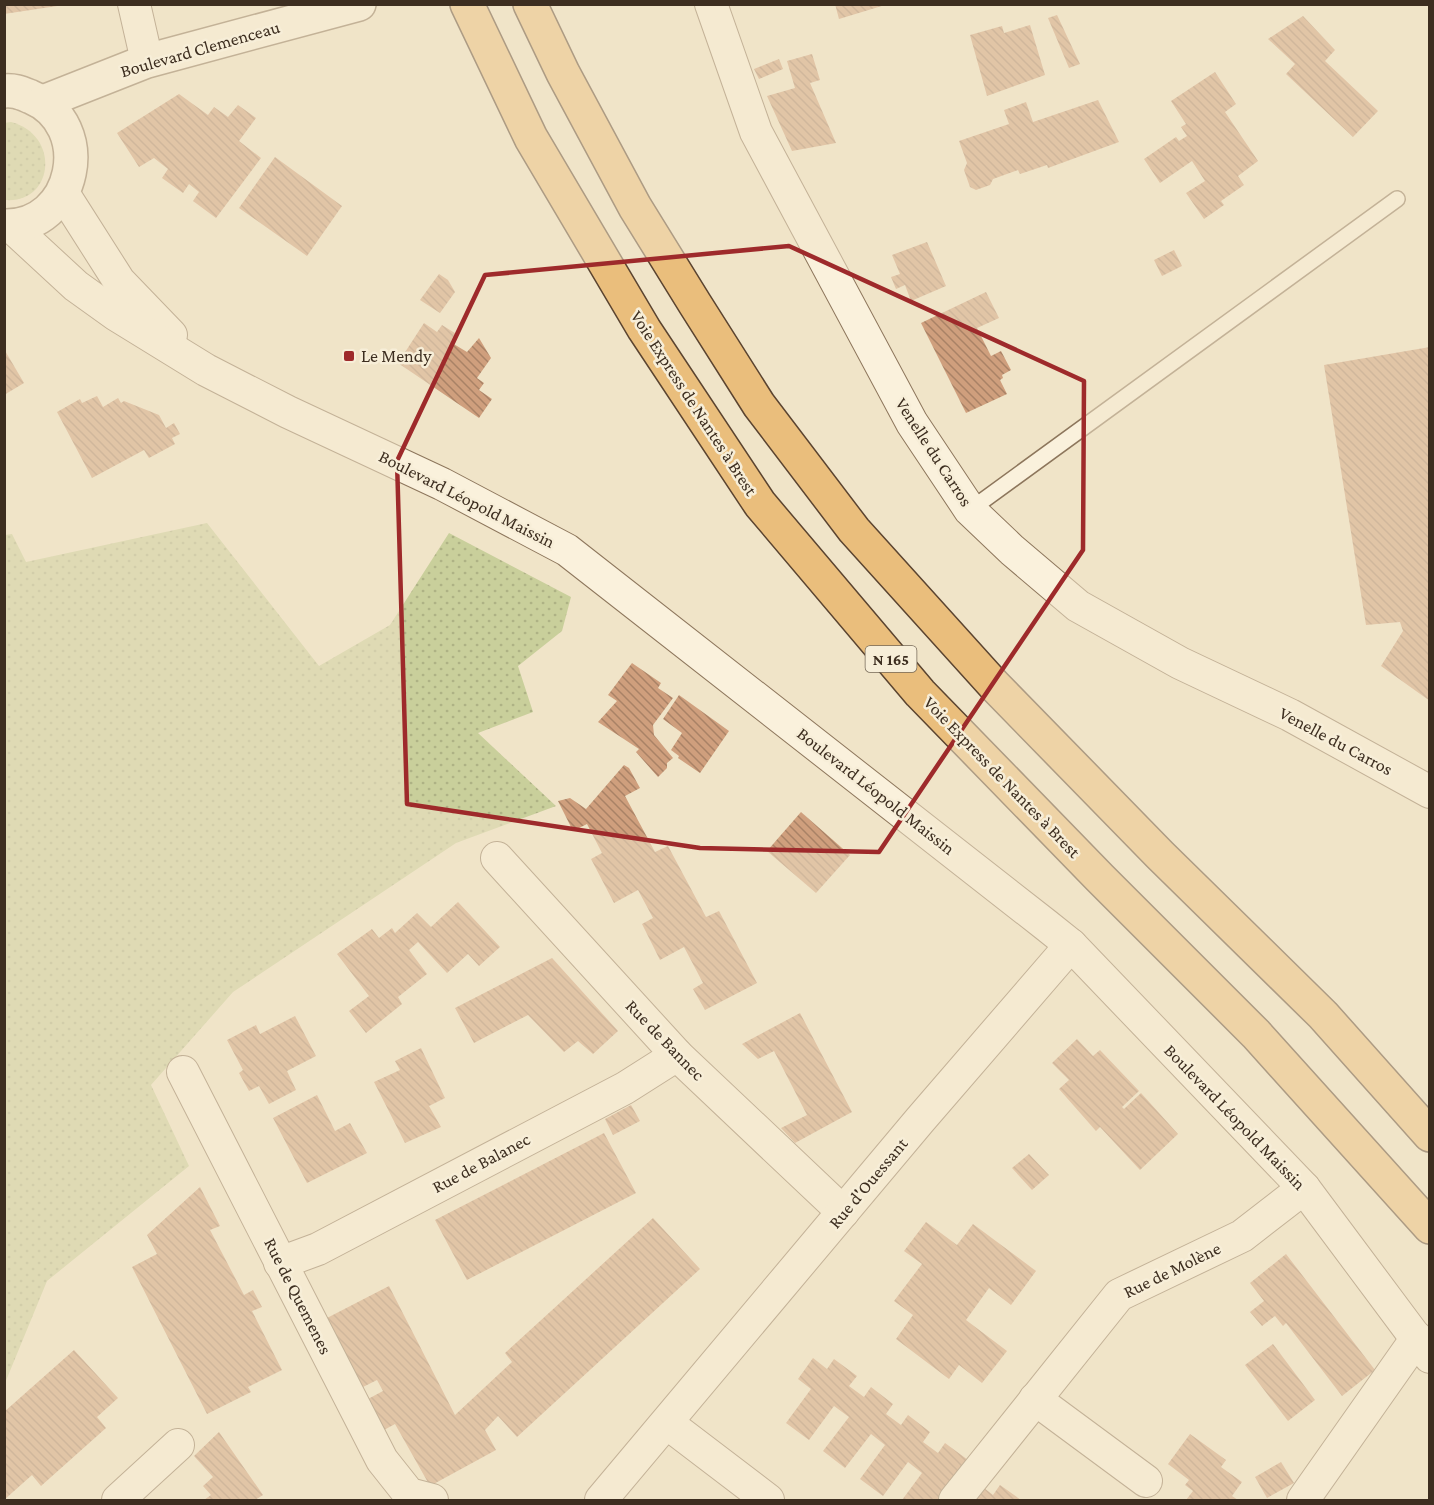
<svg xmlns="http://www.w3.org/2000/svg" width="1434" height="1505" font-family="'Crimson Pro',serif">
	<defs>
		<pattern id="grass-dots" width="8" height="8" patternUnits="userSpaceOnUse" patternTransform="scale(1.5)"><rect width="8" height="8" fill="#c9cf9b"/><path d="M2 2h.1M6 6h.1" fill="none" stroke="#aeb285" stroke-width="1.8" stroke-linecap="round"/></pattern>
		<pattern id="building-back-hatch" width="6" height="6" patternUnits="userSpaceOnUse" patternTransform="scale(1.5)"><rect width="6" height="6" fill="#cf9f7d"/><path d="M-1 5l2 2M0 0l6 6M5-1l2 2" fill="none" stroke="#a98266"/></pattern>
	</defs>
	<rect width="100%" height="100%" fill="#f0e4c8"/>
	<g fill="url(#grass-dots)">
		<path d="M11 122C61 135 54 204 5 200L4 123Z"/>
		<polygon points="207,523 319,666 390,625 449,533 571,597 562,631 518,666 533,712 478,733 556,806 456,843 233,992 151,1085 189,1166 47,1281 5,1383 5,535 12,534 26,562"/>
	</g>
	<g fill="url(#building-back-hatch)">
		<polygon points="4,4 63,4 64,5 4,14"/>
		<polygon points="835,4 885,4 885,5 839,19"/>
		<polygon points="1057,15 1080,64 1069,68 1048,18"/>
		<polygon points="1303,16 1335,50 1325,61 1378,111 1353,137 1286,74 1295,64 1268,39"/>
		<polygon points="1030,25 1045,75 987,96 970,35 1002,26 1004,33"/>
		<polygon points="812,54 820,80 810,83 836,143 792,151 767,96 795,88 787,61"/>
		<polygon points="779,59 783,69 759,79 754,69"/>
		<polygon points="1215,72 1236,104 1225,112 1258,161 1238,176 1244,185 1221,201 1224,205 1204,219 1186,193 1205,181 1192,161 1160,183 1144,159 1176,137 1179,141 1187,136 1181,127 1186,124 1171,101"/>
		<polygon points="179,94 208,115 214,107 228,117 238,105 256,118 239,141 261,158 216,218 193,201 199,192 189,184 183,193 162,178 168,169 154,158 139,167 117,133"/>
		<polygon points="1098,100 1119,142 1048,168 1047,165 1020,174 1018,170 993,179 990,185 976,190 970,187 964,170 967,163 959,141 1009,124 1004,110 1026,102 1033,122"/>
		<polygon points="275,157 342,206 307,256 239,208"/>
		<polygon points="927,242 946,286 911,301 905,285 896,289 891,277 900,274 892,255"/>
		<polygon points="1174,250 1182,266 1162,276 1154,260"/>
		<polygon points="439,274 448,280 455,292 440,313 420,300"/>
		<polygon points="986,292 999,318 977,328 991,356 1001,351 1011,370 1002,375 1003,378 1000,380 1007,394 966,413 921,323"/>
		<polygon points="424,323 437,332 442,325 458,335 452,343 467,352 479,338 491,358 477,378 484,383 479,390 492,399 479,418 398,363"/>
		<polygon points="1430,347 1430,701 1381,666 1403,631 1400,622 1366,625 1324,365"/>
		<polygon points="4,349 24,383 4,395"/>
		<polygon points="97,396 103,407 118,398 121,403 124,401 159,415 166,428 174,423 180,434 172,438 175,444 149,458 144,450 92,478 57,412 80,399 82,403"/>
		<polygon points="632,663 661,683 658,688 673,698 653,725 654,735 673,758 667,763 667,768 658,777 636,752 639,749 598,722 617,701 608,695"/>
		<polygon points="679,695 729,731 700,773 678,758 679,756 671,750 682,733 663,719"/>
		<polygon points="624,765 629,768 640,788 625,796 655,852 668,846 706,917 719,911 757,983 705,1010 693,989 703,983 684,947 660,960 642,924 653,918 638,890 614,903 591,859 602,853 587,824 573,831 558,801 570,798 586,809"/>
		<polygon points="801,812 850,855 816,893 767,851"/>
		<polygon points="458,902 500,947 479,966 468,954 447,973 418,942 409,950 427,974 398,997 402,1004 366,1033 349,1011 369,996 337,954 372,929 379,938 392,928 395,933 417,913 431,927"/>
		<polygon points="552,958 618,1031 593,1054 578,1041 564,1052 528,1015 474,1043 455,1008"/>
		<polygon points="800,1013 852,1112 795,1143 781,1128 807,1115 774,1051 758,1059 742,1044"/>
		<polygon points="295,1016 316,1056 287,1071 296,1090 269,1104 259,1086 249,1091 239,1073 243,1070 227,1040 256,1025 260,1034"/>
		<polygon points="1077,1039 1093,1056 1100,1050 1139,1091 1122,1107 1124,1109 1141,1093 1178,1134 1140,1170 1100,1127 1096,1131 1059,1089 1069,1080 1052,1063"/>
		<polygon points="421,1048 445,1098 429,1106 441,1127 405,1143 374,1082 400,1070 395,1061"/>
		<polygon points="317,1095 335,1131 350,1123 367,1153 307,1183 273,1118"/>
		<polygon points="631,1105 640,1121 613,1135 605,1119"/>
		<polygon points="604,1133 636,1193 467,1280 435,1220"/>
		<polygon points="1029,1154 1049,1175 1032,1190 1012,1168"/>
		<polygon points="200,1187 220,1226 210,1230 244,1295 253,1290 262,1307 252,1311 282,1370 248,1387 251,1392 207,1414 132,1267 157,1254 147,1235"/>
		<polygon points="653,1218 700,1269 517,1437 498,1416 485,1430 496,1450 430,1486 395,1424 384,1430 368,1399 383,1391 377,1380 357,1390 340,1356 345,1354 327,1318 389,1286 455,1415 512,1362 505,1353"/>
		<polygon points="926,1222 957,1245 973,1224 1036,1271 1011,1305 989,1288 966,1320 1007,1351 982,1383 959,1365 949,1379 896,1339 913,1315 894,1301 922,1264 904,1251"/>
		<polygon points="1286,1254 1375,1370 1342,1396 1286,1323 1283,1326 1275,1316 1262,1326 1250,1312 1264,1301 1250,1283"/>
		<polygon points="1273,1344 1315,1400 1288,1421 1245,1365"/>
		<polygon points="74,1350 118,1398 97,1417 106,1428 41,1486 32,1475 4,1500 4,1412"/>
		<polygon points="813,1358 827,1369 834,1359 857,1376 849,1386 864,1397 871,1387 893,1404 886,1414 901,1425 908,1415 930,1432 923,1442 938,1453 945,1443 968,1460 937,1500 902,1500 922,1473 908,1462 883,1496 860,1479 885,1445 871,1434 845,1468 823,1451 849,1417 834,1406 809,1440 786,1423 811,1389 798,1379"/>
		<polygon points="219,1432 263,1495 255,1500 204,1500 211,1495 203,1486 213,1477 194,1456"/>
		<polygon points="1190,1434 1226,1460 1221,1467 1242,1482 1232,1496 1238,1500 1186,1500 1193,1491 1185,1485 1189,1480 1168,1464"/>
		<polygon points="1281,1462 1294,1483 1267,1498 1255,1477"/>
		<polygon points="979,1484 993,1495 1000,1485 1021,1500 967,1500"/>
	</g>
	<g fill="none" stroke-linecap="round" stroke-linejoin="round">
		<defs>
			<polyline id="service" points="970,510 1397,199"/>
			<g id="minor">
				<polyline points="134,4 147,61"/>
				<polyline points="711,4 756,132 912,423 970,510 1012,550 1078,606 1180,663 1290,715 1430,792"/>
				<polyline points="63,193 119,281 171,335"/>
				<polyline points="11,226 76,286 115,314 206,370 288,412 442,484 567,550 1046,925 1071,945 1304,1188 1430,1357"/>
				<polyline points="497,858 677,1055 843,1212"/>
				<polyline points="183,1072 382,1460 409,1494 432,1500"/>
				<polyline points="280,1263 318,1249 625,1088 677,1055"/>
				<polyline points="1035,1399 1146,1481"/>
				<polyline points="667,1423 768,1500"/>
				<polyline points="118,1500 178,1445"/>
				<polyline points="601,1500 920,1120 1071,945"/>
				<polyline points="955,1500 1119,1295 1242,1236 1304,1188"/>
				<polyline points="1303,1500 1417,1338"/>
			</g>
			<g id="tertiary">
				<path d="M4 91C15 90 21 93 31 97 97 125 76 228 4 226"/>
				<polyline points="43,102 147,61 359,4"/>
			</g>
			<g id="trunk">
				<polyline points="467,4 531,138 644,329 760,504 920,693 1100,878 1256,1034 1430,1227"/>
				<polyline points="530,4 563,73 635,207 695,304 759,405 854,530 994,685 1160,855 1323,1015 1430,1135"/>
			</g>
		</defs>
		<use href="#service" stroke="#8d765c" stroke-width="18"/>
		<use href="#minor" stroke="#8d765c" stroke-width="34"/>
		<use href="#tertiary" stroke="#8d765c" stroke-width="36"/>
		<use href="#trunk" stroke="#5b4430" stroke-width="36"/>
		<use href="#service" stroke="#faf1dc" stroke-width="15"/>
		<use href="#minor" stroke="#faf1dc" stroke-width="32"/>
		<use href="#tertiary" stroke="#faf1dc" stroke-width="33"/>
		<use href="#trunk" stroke="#eabe7c" stroke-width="33"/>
	</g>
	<path d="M0 0H1434V1505H0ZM789 246 1084 381 1083 550 879 852 700 848 407 804 397 461 485 275Z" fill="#f0e4c8" fill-opacity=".55" fill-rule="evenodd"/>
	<path fill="none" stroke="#9e2a2b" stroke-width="4.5" stroke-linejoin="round" d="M789 246 1084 381 1083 550 879 852 700 848 407 804 397 461 485 275Z"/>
	<rect fill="#9e2a2b" stroke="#f7eed8" stroke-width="2" x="343" y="350" width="12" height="12" rx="3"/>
	<g text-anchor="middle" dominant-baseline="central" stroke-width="5" stroke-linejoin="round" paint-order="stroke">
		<rect fill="#f7eed8" stroke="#756857" stroke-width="1.5" x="865.5" y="646" width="51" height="26" rx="4.5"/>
		<g font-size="16" font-weight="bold" fill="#3d2e20">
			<text x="891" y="659">N 165</text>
		</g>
		<g font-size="18" fill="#3d2e20" stroke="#f7eed8">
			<text transform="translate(200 49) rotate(-16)">Boulevard Clemenceau</text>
			<text transform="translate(694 403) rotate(57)">Voie Express de Nantes à Brest</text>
			<text transform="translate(934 452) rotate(57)">Venelle du Carros</text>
			<text transform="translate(467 499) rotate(27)">Boulevard Léopold Maissin</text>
			<text transform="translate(1336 741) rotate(28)">Venelle du Carros</text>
			<text transform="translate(1002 777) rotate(46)">Voie Express de Nantes à Brest</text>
			<text transform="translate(876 791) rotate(38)">Boulevard Léopold Maissin</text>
			<text transform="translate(665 1040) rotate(46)">Rue de Bannec</text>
			<text transform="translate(1235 1117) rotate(46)">Boulevard Léopold Maissin</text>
			<text transform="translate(481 1163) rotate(-28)">Rue de Balanec</text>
			<text transform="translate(868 1183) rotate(-50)">Rue d'Ouessant</text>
			<text transform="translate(1172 1270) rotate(-26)">Rue de Molène</text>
			<text transform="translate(298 1296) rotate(63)">Rue de Quemenes</text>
		</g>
		<g font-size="18" fill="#3d2e20" stroke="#f7eed8" text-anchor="start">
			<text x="361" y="356">Le Mendy</text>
		</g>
	</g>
	<rect width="1434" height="1505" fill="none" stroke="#3d2e20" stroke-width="12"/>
</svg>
